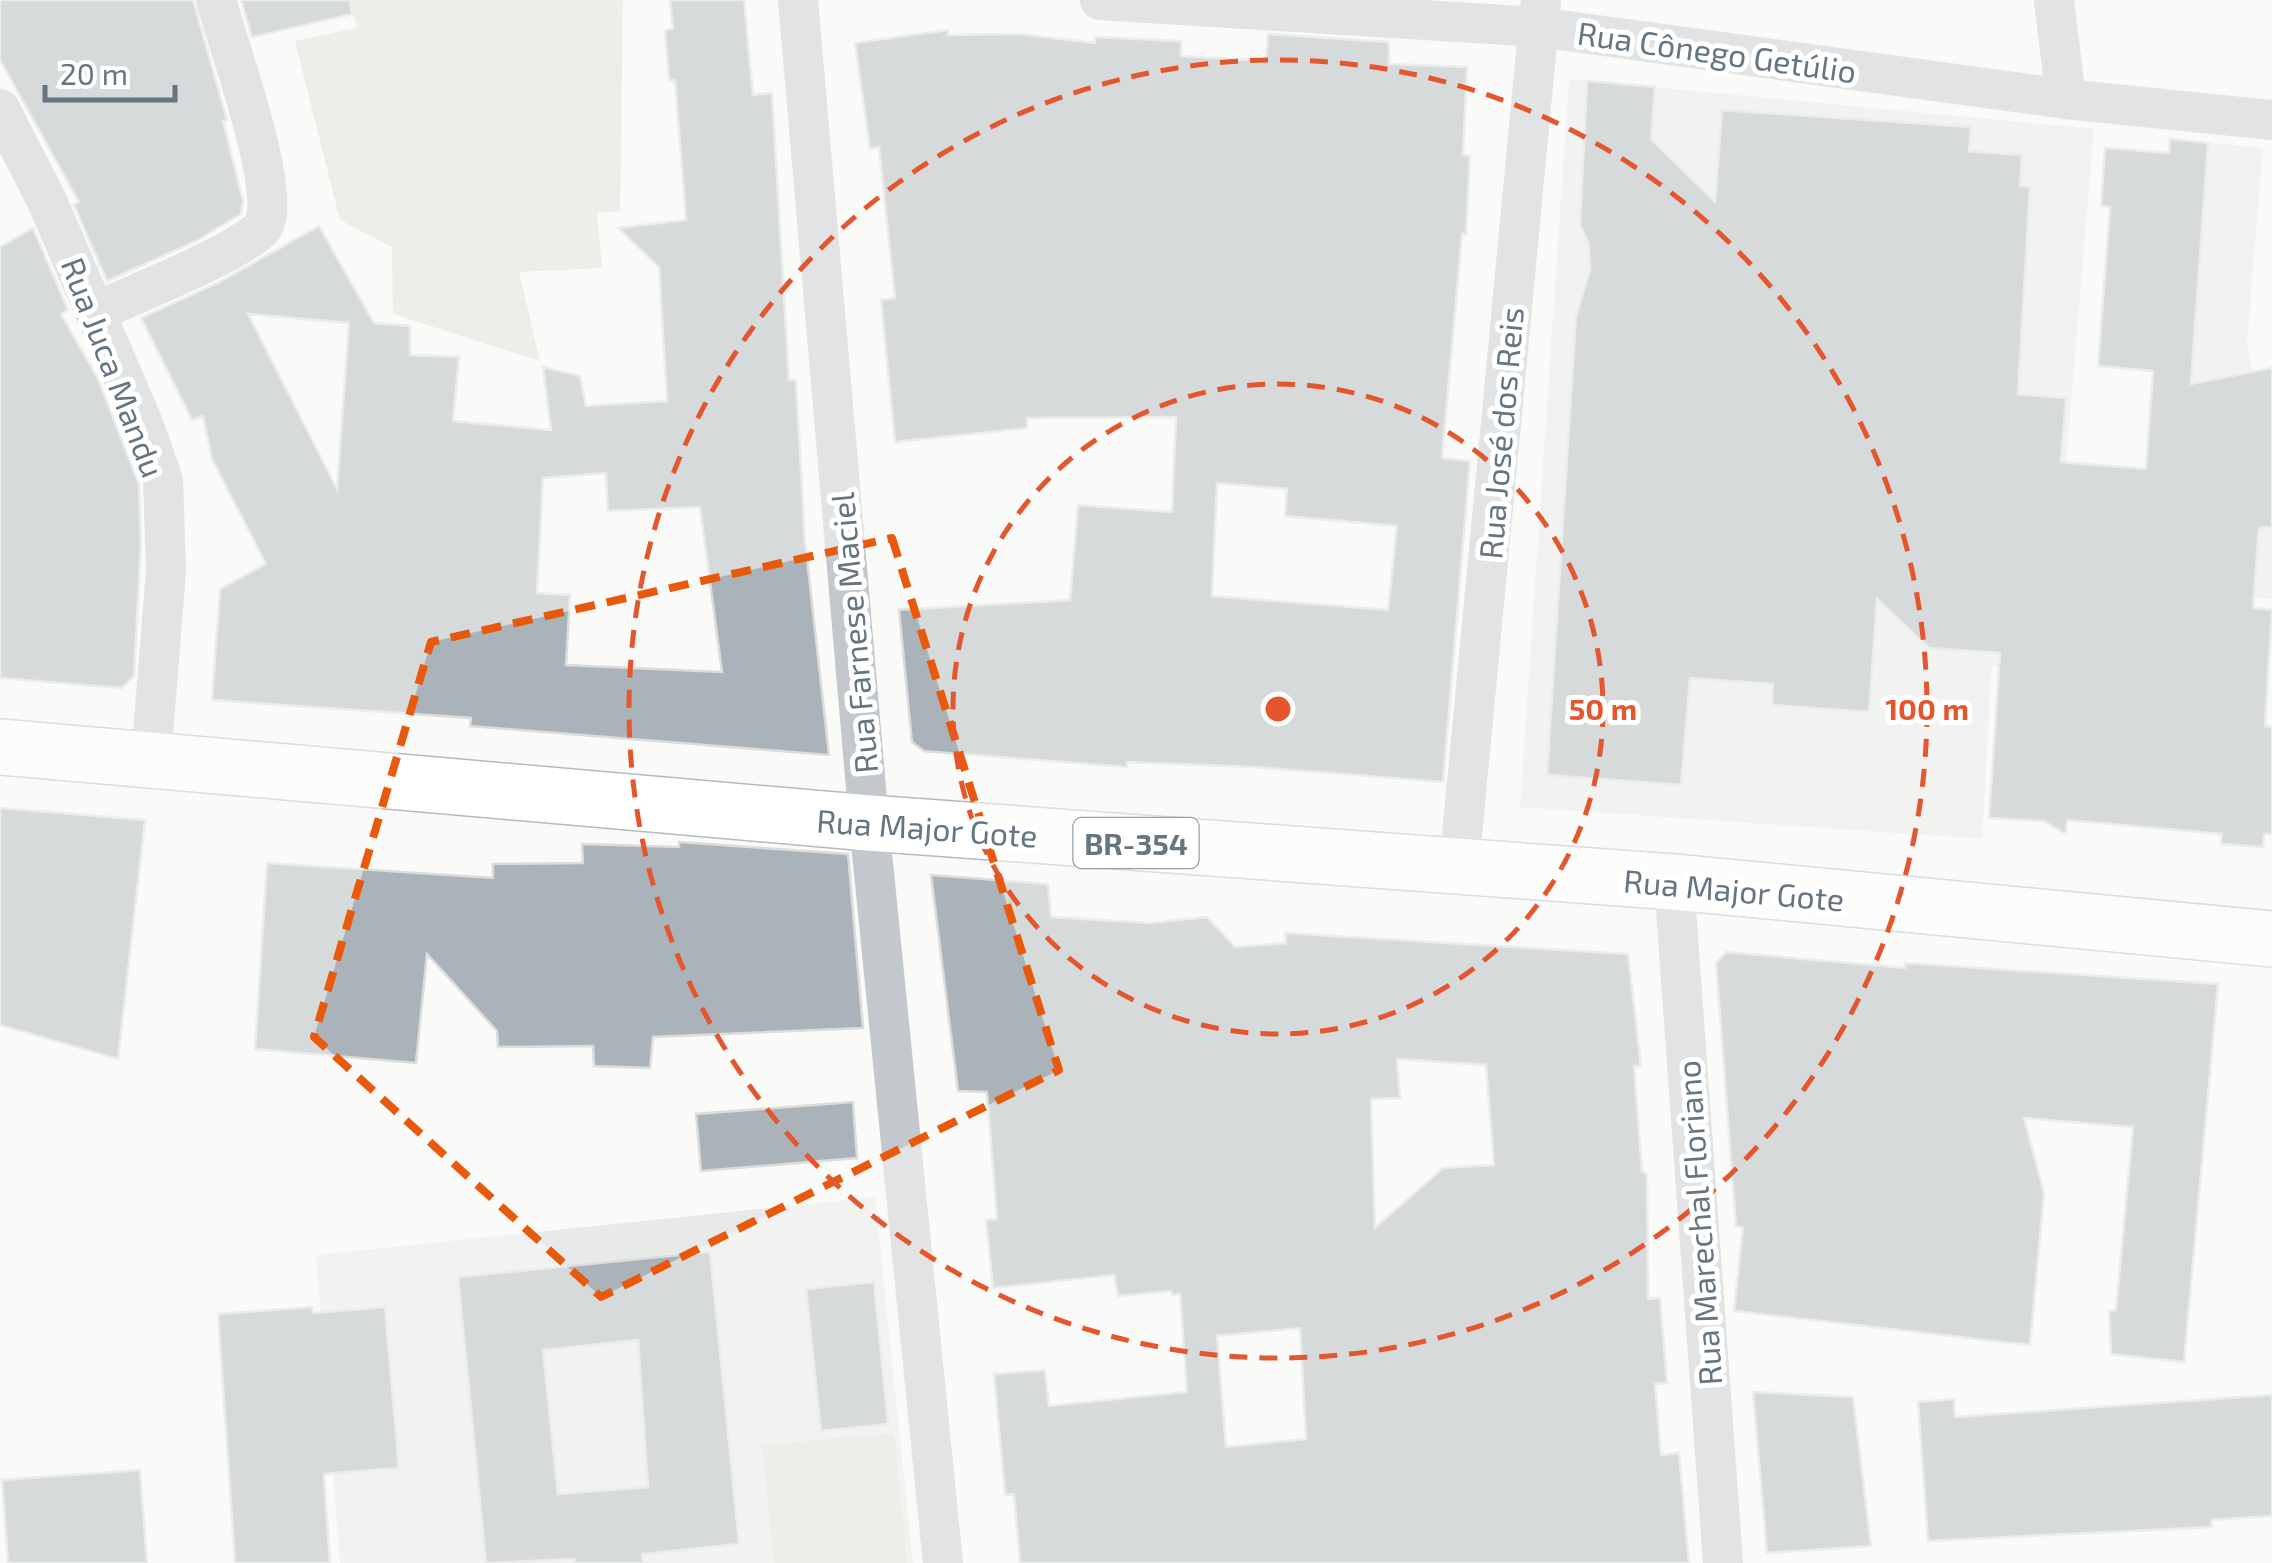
<svg xmlns="http://www.w3.org/2000/svg" width="2272" height="1563" font-family="'Exo 2',sans-serif">
	<rect width="100%" height="100%" fill="#fafaf8"/>
	<g fill="#e8e9e9">
		<polygon points="1569,79 2094,129 2049,669 1992,665 1982,839 1520,807"/>
		<polygon points="2170,139 2263,148 2247,343 2272,471 2272,599 2136,592"/>
		<polygon points="875,1197 913,1563 340,1563 316,1255"/>
	</g>
	<g fill="#dadfd7">
		<polygon points="350,0 623,0 620,211 597,213 602,268 519,272 540,361 393,314 392,247 340,220 295,41 357,28"/>
		<polygon points="894,1433 907,1563 774,1563 762,1445"/>
	</g>
	<g fill="#aab3b9" stroke="#dcdcda" stroke-width="2.5" fill-rule="evenodd">
		<polygon points="0,0 193,0 227,120 223,121 243,201 241,214 196,241 107,281 74,205 79,202 0,60"/>
		<polygon points="241,0 350,0 352,14 252,37"/>
		<path d="M670 0H744L753 95 772 93 789 380H796L805 541 829 755 470 726 471 718 212 700 220 589 266 564 212 459 203 416 192 420 141 318 218 283 319 226 374 323 410 326V355L459 357 453 421 551 430 543 367 580 376 586 406 667 401 659 267 618 228 686 220 675 80 669 81 665 30 673 29ZM248 314 349 323 337 489ZM606 473 608 511 700 507 722 672 566 665 570 595 537 593 543 478Z"/>
		<path d="M948 30V35L1019 34 1095 43V37L1181 41V56L1266 61 1268 34 1389 42V64L1467 67 1463 155 1470 156 1466 234H1462L1442 458 1470 461 1443 782 1253 767 1127 762V767L924 751 912 742 899 610 1070 600 1078 505 1172 512 1176 417 1027 418V428L895 442 881 300 895 298 879 147 870 149 855 43ZM1217 483 1287 489 1285 516 1397 526 1388 610 1212 596Z"/>
		<polygon points="1587,81 1655,87 1651,139 1715,202 1722,110 1971,127 1969,151 2022,155 2020,186 2030,187 2018,394 2066,398 2061,462 2146,469 2153,371 2098,366 2110,207 2101,206 2105,148 2169,153 2170,139 2208,143 2191,384 2272,368 2272,527 2259,528 2253,608 2272,610 2265,726 2272,727 2272,834 2264,834 2263,847 2221,844 2222,834 2067,820 2066,834 2043,821 1989,818 2000,653 1929,648 1877,599 1869,712 1772,705 1773,684 1690,678 1681,785 1547,775 1576,316 1590,270 1589,244 1580,225"/>
		<polygon points="33,228 68,310 61,314 98,379 139,484 141,544 134,676 122,688 0,678 0,247"/>
		<polygon points="0,808 145,820 118,1059 0,1025"/>
		<polygon points="679,842 848,854 863,1028 653,1037 650,1068 594,1066 593,1046 498,1047 497,1031 427,954 416,1063 255,1049 267,863 493,878 493,864 583,863 582,844 679,847"/>
		<path d="M931 875 1048 884 1051 917 1150 923 1207 917 1235 947 1286 943 1285 933 1628 954 1641 1066H1634L1642 1171 1647 1174 1648 1299 1660 1298 1667 1383 1655 1384 1661 1455 1679 1453 1689 1563H1020L1014 1494 1005 1495 994 1374 1045 1370 1049 1406 1187 1392 1180 1294 1172 1295 1171 1291 1118 1296 1114 1275 993 1288 986 1220 997 1219 987 1092 958 1091ZM1397 1059 1486 1065 1494 1165 1443 1168 1375 1228 1371 1099 1400 1098ZM1300 1328 1306 1439 1226 1447 1217 1336Z"/>
		<polygon points="1726,952 1905,968 1905,963 2218,984 2184,1362 2111,1354 2109,1311 2116,1310 2133,1127 2024,1118 2044,1193 2030,1345 1734,1311 1743,1227 1736,1226 1716,963"/>
		<polygon points="853,1102 857,1158 701,1171 696,1114"/>
		<path d="M710 1252 739 1544 642 1554 643 1563H574V1559L486 1563 458 1277ZM638 1340 648 1487 558 1494 543 1350Z"/>
		<polygon points="874,1282 888,1424 821,1431 806,1289"/>
		<polygon points="312,1307 313,1313 385,1307 399,1468 324,1474 330,1563 235,1563 218,1314"/>
		<polygon points="1753,1392 1853,1397 1871,1546 1767,1553"/>
		<polygon points="2272,1395 2272,1516 2211,1520 2212,1527 1928,1541 1918,1402 1954,1399 1955,1417"/>
		<polygon points="140,1470 147,1563 8,1563 2,1480"/>
	</g>
	<g fill="none" stroke-linecap="round" stroke-linejoin="round">
		<defs>
			<polyline id="primary" points="0,747 869,823 1674,882 2272,939"/>
		</defs>
		<use href="#primary" stroke="#b5babe" stroke-width="58"/>
		<g stroke="#c3c8cc" stroke-width="40">
			<polyline points="798,0 869,823 943,1563"/>
			<polyline points="1100,0 1538,27 2066,99 2272,120"/>
			<polyline points="2054,0 2066,99"/>
			<polyline points="0,109 47,201 142,421 163,480 166,571 151,759"/>
			<path d="M96 312C134 294 234 255 261 229 287 202 226 40 216 0"/>
			<polyline points="1459,867 1541,0"/>
			<polyline points="1674,882 1723,1563"/>
		</g>
		<use href="#primary" stroke="#fff" stroke-width="55"/>
	</g>
	<path d="M0 0H2272V1563H0ZM892 538 1059 1070 601 1297 314 1037 431 642Z" fill="#fafaf8" fill-opacity=".55" fill-rule="evenodd"/>
	<path fill="none" stroke="#e8590c" stroke-width="8" stroke-dasharray="20 12" stroke-linejoin="round" d="M892 538 1059 1070 601 1297 314 1037 431 642Z"/>
	<g fill="none" stroke="#e4572e" stroke-width="5" stroke-dasharray="18 12">
		<circle cx="1278" cy="709" r="325"/>
		<circle cx="1278" cy="709" r="649"/>
	</g>
	<g text-anchor="middle" dominant-baseline="central" stroke-width="10" stroke-linejoin="round" paint-order="stroke">
		<rect fill="#fff" stroke="#939fa8" stroke-width="2.5" x="1073.5" y="818" width="125" height="50" rx="8"/>
		<g font-size="30" font-weight="bold" fill="#657683">
			<text x="1136" y="843">BR-354</text>
		</g>
		<g font-size="32" fill="#657683" stroke="#fff">
			<text transform="translate(1717 51) rotate(8)">Rua Cônego Getúlio</text>
			<text transform="translate(114 367) rotate(69)">Rua Juca Mandu</text>
			<text transform="translate(1500 433) rotate(-85)">Rua José dos Reis</text>
			<text transform="translate(853 633) rotate(-95)">Rua Farnese Maciel</text>
			<text transform="translate(927 827) rotate(4)">Rua Major Gote</text>
			<text transform="translate(1734 889) rotate(5)">Rua Major Gote</text>
			<text transform="translate(1698 1223) rotate(-94)">Rua Marechal Floriano</text>
		</g>
	</g>
	<circle cx="1278" cy="709" r="15" fill="#e4572e" stroke="#fff" stroke-width="5"/>
	<g font-size="30" text-anchor="middle" font-weight="bold" fill="#e4572e" stroke="#fff" stroke-width="10" stroke-linejoin="round" paint-order="stroke">
		<text x="1603" y="720">50 m</text>
		<text x="1927" y="720">100 m</text>
	</g>
	<path d="M45 85v15h130v-15" fill="none" stroke="#657683" stroke-width="5"/>
	<text x="60" y="85" font-size="30" fill="#657683" stroke="#ffffff" stroke-width="8" paint-order="stroke">20 m</text>
</svg>
